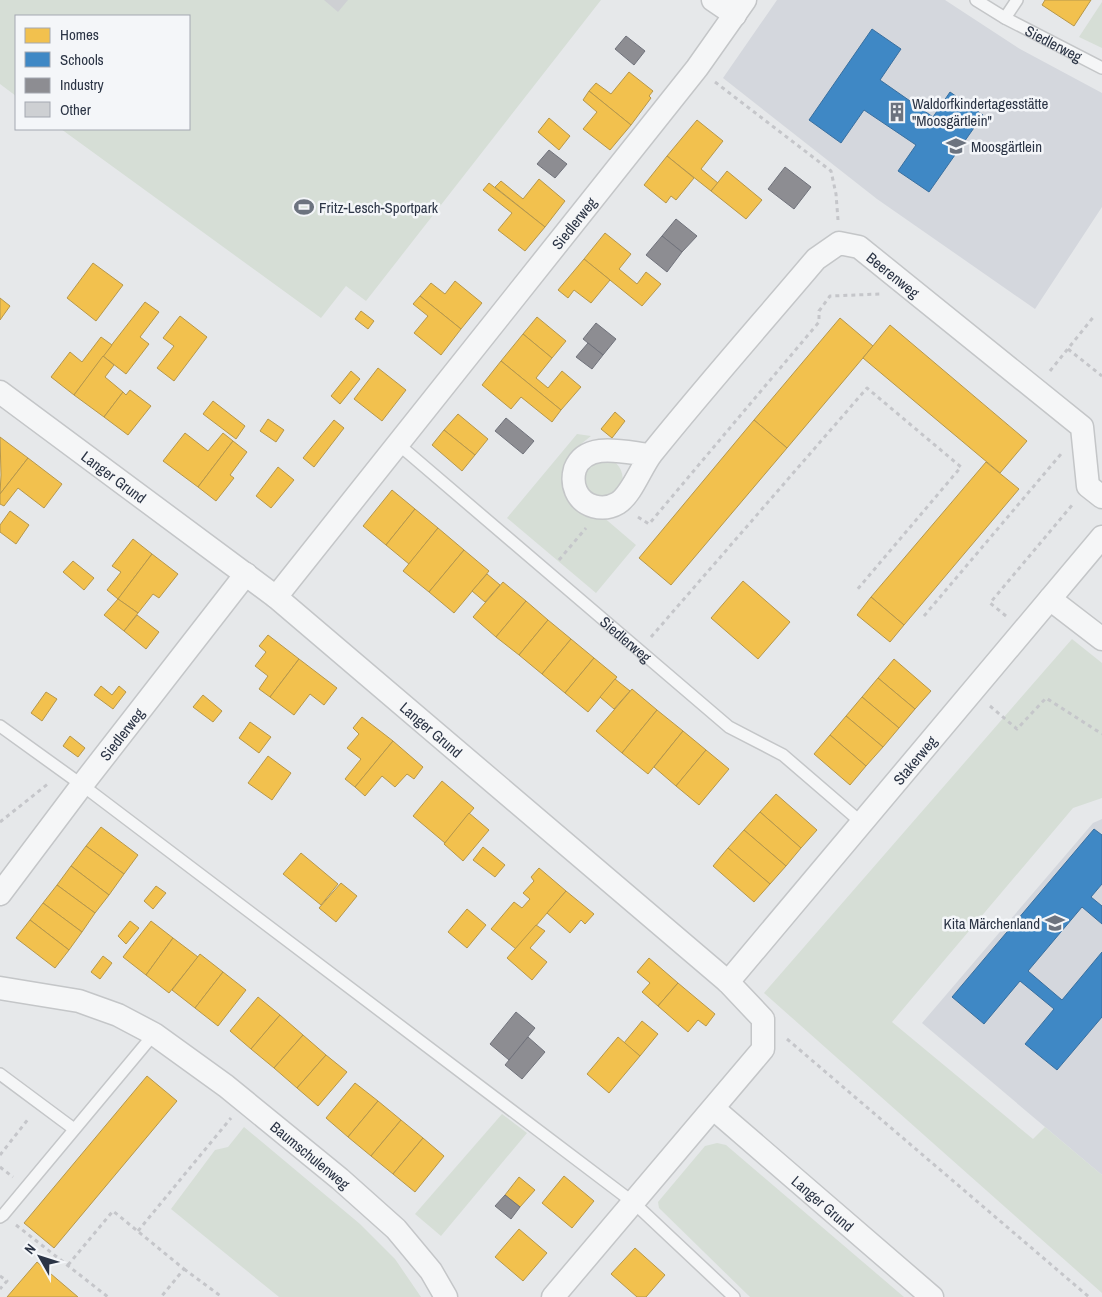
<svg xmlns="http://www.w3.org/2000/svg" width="1102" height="1297" font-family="'Archivo Narrow',sans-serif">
	<rect width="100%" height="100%" fill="#e6e8ea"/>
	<g fill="#d4d7dd">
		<polygon points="777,0 945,0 1020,49 1102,93 1102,207 1035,309 877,199 723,78"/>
		<polygon points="1102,819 1102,1175 922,1023 1093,823"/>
	</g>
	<g fill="#d6ded6">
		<polygon points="0,0 601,0 366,301 346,286 321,318 61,129 189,129 189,16 16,16 16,96 0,84"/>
		<polygon points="1102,2 1102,48 1079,37"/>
		<polygon points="577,434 591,436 576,448 567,460 562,477 565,495 579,509 602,516 636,545 596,593 507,518"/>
		<path d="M613 460C623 469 625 478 620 490L602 499 585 489 584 469 588 464Z"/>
		<polygon points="1072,639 1102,663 1102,798 1073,808 892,1022 1033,1139 1045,1127 1102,1175 1102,1293 764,993"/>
		<polygon points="502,1114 527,1133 441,1236 415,1214"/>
		<polygon points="244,1127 360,1224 395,1259 421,1297 279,1297 171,1209 215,1150 228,1147"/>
		<polygon points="717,1143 726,1145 904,1297 750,1297 659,1208 658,1202 705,1146"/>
	</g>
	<g fill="#f2c14e" stroke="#b6974b">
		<polygon points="1045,0 1091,0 1074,26 1042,5"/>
		<polygon points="629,72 653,91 649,96 651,98 631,125 589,91 596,83 611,94"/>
		<polygon points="589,91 631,125 610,150 583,129 597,112 583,100"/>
		<polygon points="549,118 570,136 559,150 538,132"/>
		<polygon points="697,120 723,141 701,169 718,183 711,191 667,156"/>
		<polygon points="667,156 694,178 676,200 671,196 666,203 644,185"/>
		<polygon points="727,171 762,200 746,219 711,191"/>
		<polygon points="539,179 565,201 545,227 495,187 501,181 523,199"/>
		<polygon points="489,183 545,227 525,251 498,230 512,213 483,190"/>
		<polygon points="605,233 631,254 619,269 637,284 646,272 661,284 642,306 584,259"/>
		<polygon points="584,259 610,280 591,303 574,290 568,298 558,290"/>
		<polygon points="93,263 123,285 96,321 67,298"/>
		<polygon points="455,281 482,303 461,329 420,296 431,283 445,294"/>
		<polygon points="420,296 461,329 441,355 414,333 428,316 413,304"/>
		<polygon points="0,298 10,306 0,320"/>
		<polygon points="145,302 159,312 140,337 149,344 126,374 103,356"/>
		<polygon points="361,311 374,321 368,329 355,319"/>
		<polygon points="180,316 207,337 174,381 157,368 174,346 163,338"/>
		<polygon points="537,317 566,341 552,358 523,334"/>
		<polygon points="840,318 873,346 787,448 754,420"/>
		<polygon points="890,325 1027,441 1000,473 863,358"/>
		<polygon points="523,334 552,358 536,378 548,388 562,371 581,387 561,410 501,361"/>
		<polygon points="101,337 112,345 74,395 51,377 70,352 82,362"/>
		<polygon points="103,356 114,365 105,377 123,392 104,417 74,395"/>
		<polygon points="501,361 561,410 552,422 521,397 511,409 482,385"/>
		<polygon points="378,368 406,390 382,421 354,399"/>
		<polygon points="351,371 360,379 340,404 331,396"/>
		<polygon points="130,390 151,406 128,435 104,417 123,392 126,395"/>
		<polygon points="213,401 245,426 236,439 203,414"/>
		<polygon points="615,412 625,421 612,438 601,429"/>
		<polygon points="458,414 488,439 475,455 444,430"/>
		<polygon points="268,419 284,430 276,442 260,431"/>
		<polygon points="334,420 344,428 314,467 303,458"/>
		<polygon points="754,420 787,448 671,585 639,558"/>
		<polygon points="444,430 475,455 462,471 432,445"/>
		<polygon points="185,433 208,451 223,433 233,441 198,487 163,461"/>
		<polygon points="0,437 28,458 0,494 1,475"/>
		<polygon points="233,441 247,452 230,475 234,478 216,501 198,487"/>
		<polygon points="28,458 62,484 44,508 18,488 4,506 0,504 0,494"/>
		<polygon points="986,462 1019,489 904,625 871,597"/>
		<polygon points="278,467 294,480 271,508 256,496"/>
		<polygon points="392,490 415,509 386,545 363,526"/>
		<polygon points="415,509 438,528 409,564 386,545"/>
		<polygon points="10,511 29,525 16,544 0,532 0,525"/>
		<polygon points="438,528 464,550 429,592 403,571"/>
		<polygon points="133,539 152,554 118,599 107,590 121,572 112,566"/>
		<polygon points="464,550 489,571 454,613 429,592"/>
		<polygon points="152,554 178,574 159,598 153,594 138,613 118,599"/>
		<polygon points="73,561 94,578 84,590 63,572"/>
		<polygon points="487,574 500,585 485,602 472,591"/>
		<polygon points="743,581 790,622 758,659 711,618"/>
		<polygon points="503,582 526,601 496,637 473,617"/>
		<polygon points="871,597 904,625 890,642 857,615"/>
		<polygon points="118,599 138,613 124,631 104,615"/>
		<polygon points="526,601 548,620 519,655 496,637"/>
		<polygon points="137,615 159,632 146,649 124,631"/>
		<polygon points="548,620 571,639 542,674 519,655"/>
		<polygon points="268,635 299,659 270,697 259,689 268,676 255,666 266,652 259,646"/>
		<polygon points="571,639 594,658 565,693 542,674"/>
		<polygon points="594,658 617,677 588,712 565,693"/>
		<polygon points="299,659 337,688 324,705 310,694 294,715 270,697"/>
		<polygon points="894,659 931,691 915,709 878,678"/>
		<polygon points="878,678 915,709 899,728 862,697"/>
		<polygon points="615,679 630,691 614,709 600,697"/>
		<polygon points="101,686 112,695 119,686 126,692 113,709 94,695"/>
		<polygon points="632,689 657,710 622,753 596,731"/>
		<polygon points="46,692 57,699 42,721 31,713"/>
		<polygon points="203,695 222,711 213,722 193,707"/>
		<polygon points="862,697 899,728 883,747 846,716"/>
		<polygon points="657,710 683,731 648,774 622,753"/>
		<polygon points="846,716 883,747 866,766 830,735"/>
		<polygon points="362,717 393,741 355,787 345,779 361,759 347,748 359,734 353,728"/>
		<polygon points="250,722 271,737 259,753 239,738"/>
		<polygon points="683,731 706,750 676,786 654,767"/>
		<polygon points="830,735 866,766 850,785 814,754"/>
		<polygon points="70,736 85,748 78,757 63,746"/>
		<polygon points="393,741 423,767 414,779 407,774 395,787 382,776 365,796 355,787"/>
		<polygon points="706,750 729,769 699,805 676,786"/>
		<polygon points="268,756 291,773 272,800 248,783"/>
		<polygon points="442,781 474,808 445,843 413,816"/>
		<polygon points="776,794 817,830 801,848 760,812"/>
		<polygon points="760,812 801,848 786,866 744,830"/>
		<polygon points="469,813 489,830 463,861 444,844"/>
		<polygon points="101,827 138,855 124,874 86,846"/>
		<polygon points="744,830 786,866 770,884 728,848"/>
		<polygon points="86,846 124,874 109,895 71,866"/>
		<polygon points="483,847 505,865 495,877 473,860"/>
		<polygon points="728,848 770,884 754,902 713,866"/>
		<polygon points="301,853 338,884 321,905 283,874"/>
		<polygon points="71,866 109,895 95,913 57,885"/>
		<polygon points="539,868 566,891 516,949 491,929 514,902 522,908 530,899 523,893 534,881 531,877"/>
		<polygon points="341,883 357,896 336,922 319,908"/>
		<polygon points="57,885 95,913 82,932 43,903"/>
		<polygon points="156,886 166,893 153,909 144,901"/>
		<polygon points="566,891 594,914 585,924 581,920 570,933 547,913"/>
		<polygon points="43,903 82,932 69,950 30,920"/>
		<polygon points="467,909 486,925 467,948 448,932"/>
		<polygon points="30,920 69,950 55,968 16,938"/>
		<polygon points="130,921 139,928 126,944 118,936"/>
		<polygon points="151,921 173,938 146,975 123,957"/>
		<polygon points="536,925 545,931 530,948 547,962 532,980 507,958"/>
		<polygon points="173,938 198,957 169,993 146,975"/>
		<polygon points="200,954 223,972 195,1008 172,990"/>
		<polygon points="103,956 112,963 100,979 91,972"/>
		<polygon points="649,958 678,983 658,1006 642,992 650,983 637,972"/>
		<polygon points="223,972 246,990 218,1026 195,1008"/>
		<polygon points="678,983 715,1014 706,1026 698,1020 688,1032 658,1006"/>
		<polygon points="258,997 280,1015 251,1049 230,1031"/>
		<polygon points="280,1015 303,1035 274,1068 251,1049"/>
		<polygon points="642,1021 658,1034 640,1056 624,1043"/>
		<polygon points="303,1035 326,1055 297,1088 274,1068"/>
		<polygon points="618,1037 640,1056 609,1093 587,1074"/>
		<polygon points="326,1055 347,1072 318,1106 297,1088"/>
		<polygon points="147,1076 177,1101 54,1248 24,1223"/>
		<polygon points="355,1083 378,1101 348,1137 326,1118"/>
		<polygon points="378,1101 401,1120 371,1156 348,1137"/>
		<polygon points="401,1120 423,1138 393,1174 371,1156"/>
		<polygon points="423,1138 444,1156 415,1192 393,1174"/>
		<polygon points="564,1176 594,1201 572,1228 542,1203"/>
		<polygon points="519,1177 535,1190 520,1207 505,1195"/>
		<polygon points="519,1229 547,1253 523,1281 495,1257"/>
		<polygon points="635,1248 665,1275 646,1297 637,1297 611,1274"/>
		<polygon points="37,1262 78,1297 7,1297"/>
	</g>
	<g fill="#3f88c5" stroke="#396f9f">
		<polygon points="872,29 901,49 880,80 933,117 950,92 983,115 929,192 898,171 916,145 864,110 841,143 809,120"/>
		<polygon points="1094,829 1102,835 1102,884 1091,897 1102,906 1102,924 1082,907 1028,971 1062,1000 1102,952 1102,1017 1057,1070 1025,1044 1054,1009 1020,981 984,1024 952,997"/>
	</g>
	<g fill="#8d8d92" stroke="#70727b">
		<polygon points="626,36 645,51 634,65 615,49"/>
		<polygon points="549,150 567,164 555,178 537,164"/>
		<polygon points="785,167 811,187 794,209 768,189"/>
		<polygon points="676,219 697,236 682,252 662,236"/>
		<polygon points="662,236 682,252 667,272 646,255"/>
		<polygon points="596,323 616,339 603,355 583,339"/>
		<polygon points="588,343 603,355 592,369 576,357"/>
		<polygon points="506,418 534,441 523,454 495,431"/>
		<polygon points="516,1012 535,1028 509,1060 490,1044"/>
		<polygon points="528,1037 545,1052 522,1079 505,1065"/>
		<polygon points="505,1195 520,1207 511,1219 495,1206"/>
	</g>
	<polygon fill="#ced0d3" points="324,0 348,0 338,12"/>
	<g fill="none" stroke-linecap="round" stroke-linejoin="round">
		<defs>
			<g id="service">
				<path id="s1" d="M976 0 1005 18 1102 68"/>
				<polyline points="1005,18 1017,0"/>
				<path id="s2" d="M398 444 729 727 783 755 862 823"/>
				<polyline points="0,726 82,785 634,1203 734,1297"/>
				<polyline points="0,1074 74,1129"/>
				<polyline points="0,1217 3,1215 154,1034"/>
			</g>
			<g id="minor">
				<polyline points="713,0 735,15"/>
				<path id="s3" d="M0 392 276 597 728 982 763 1019V1049L553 1297"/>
				<path id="s4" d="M650 455C627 453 586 440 575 469 573 476 573 484 576 491 583 507 603 512 618 503 632 494 641 467 652 453 705 387 761 324 816 259L839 243 859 247 1082 427 1088 486 1102 497"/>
				<path id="s5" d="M276 597 697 68 745 0"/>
				<polyline points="1050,599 1102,639"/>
				<path id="s6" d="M0 894 82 785 246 574"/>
				<path id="s7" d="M728 982 1102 537"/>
				<path id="s8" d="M0 988 79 1001 118 1015 154 1034 226 1086 340 1179 396 1229 431 1271 446 1297"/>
				<path id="s9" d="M714 1109 932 1297"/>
			</g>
		</defs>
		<use href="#service" stroke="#c4c6c8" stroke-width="14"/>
		<use href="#minor" stroke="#c4c6c8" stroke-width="25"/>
		<g stroke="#c5c6ca" stroke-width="3" stroke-dasharray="4 4" stroke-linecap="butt">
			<polyline points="715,82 831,171 836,194 838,220"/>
			<polyline points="1068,349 1102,376"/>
			<polyline points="1050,371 1095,315"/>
			<polyline points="638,517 649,524 819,322 819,311 830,296 880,294"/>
			<polyline points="559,560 586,528"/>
			<polyline points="924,616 1061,454"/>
			<polyline points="1006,616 990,603 1073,504"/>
			<polyline points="651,637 867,388 961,467 856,591"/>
			<polyline points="990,706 1017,729 1046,698 1102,734"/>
			<polyline points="0,822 49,783"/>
			<polyline points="787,1039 1089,1297"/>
			<polyline points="0,1155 29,1118"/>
			<polyline points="0,1167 13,1177"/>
			<polyline points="16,1225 108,1297"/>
			<polyline points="138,1231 231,1118"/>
			<polyline points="68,1265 113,1211 184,1269 161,1297"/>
			<polyline points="184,1269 222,1297"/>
			<polyline points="0,1276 7,1281 0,1289"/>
		</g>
		<use href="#service" stroke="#f5f6f7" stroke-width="11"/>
		<use href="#minor" stroke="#f5f6f7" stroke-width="22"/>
	</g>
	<defs>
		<symbol id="building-bare" viewBox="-9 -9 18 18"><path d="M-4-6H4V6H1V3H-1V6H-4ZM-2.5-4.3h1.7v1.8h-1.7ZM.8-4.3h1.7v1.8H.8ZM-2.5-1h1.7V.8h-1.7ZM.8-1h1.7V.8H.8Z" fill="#6c737f" stroke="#f4f6f9" stroke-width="2.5" paint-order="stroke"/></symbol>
		<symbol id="school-bare" viewBox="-9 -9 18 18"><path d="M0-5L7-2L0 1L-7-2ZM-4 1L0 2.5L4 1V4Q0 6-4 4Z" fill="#6c737f" stroke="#f4f6f9" stroke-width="2.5" paint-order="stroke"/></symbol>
		<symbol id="stadium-bare" viewBox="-9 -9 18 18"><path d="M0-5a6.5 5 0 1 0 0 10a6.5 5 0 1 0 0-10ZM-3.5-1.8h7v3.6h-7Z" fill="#6c737f" stroke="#f4f6f9" stroke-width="2.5" paint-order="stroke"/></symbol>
	</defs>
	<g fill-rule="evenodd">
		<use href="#building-bare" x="883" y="98" width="28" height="28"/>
		<use href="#school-bare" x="942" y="132" width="28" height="28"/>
		<use href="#stadium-bare" x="290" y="193" width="28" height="28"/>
		<use href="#school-bare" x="1041" y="909" width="28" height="28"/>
	</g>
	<g text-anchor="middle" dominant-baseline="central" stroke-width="5" stroke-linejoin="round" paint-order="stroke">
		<g font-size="15" fill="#2b3445" stroke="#f4f6f9">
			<text stroke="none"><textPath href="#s1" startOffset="89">Siedlerweg</textPath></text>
			<text stroke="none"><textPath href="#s5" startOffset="478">Siedlerweg</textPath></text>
			<text stroke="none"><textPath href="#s4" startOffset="562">Beerenweg</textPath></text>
			<text stroke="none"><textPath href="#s3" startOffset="142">Langer Grund</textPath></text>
			<text stroke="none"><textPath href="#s2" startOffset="300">Siedlerweg</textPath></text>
			<text stroke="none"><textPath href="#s3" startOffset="548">Langer Grund</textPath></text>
			<text stroke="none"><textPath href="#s6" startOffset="201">Siedlerweg</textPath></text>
			<text stroke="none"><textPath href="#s7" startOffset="290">Stakerweg</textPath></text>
			<text stroke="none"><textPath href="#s8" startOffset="360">Baumschulenweg</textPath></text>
			<text stroke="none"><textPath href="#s9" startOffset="144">Langer Grund</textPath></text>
		</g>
		<g font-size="15" fill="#2b3445" stroke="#f4f6f9" text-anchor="start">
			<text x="912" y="103">Waldorfkindertagesstätte<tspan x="912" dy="17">"Moosgärtlein"</tspan></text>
			<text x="971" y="146">Moosgärtlein</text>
			<text x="319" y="207">Fritz-Lesch-Sportpark</text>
			<text x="1040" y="923" text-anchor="end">Kita Märchenland</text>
		</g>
	</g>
	<rect x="15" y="15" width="175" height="115" fill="#f4f6f9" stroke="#a4a8b1"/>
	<rect x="25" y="28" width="25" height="15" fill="#f2c14e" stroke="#a4a8b1"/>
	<text x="60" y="40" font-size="15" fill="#2b3445">Homes</text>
	<rect x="25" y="52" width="25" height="15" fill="#3f88c5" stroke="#a4a8b1"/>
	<text x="60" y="65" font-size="15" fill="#2b3445">Schools</text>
	<rect x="25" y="78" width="25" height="15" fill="#8d8d92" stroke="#a4a8b1"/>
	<text x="60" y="90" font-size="15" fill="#2b3445">Industry</text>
	<rect x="25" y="102" width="25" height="15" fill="#ced0d3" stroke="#a4a8b1"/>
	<text x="60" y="115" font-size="15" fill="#2b3445">Other</text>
	<g transform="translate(40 1257) rotate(309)" stroke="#f4f6f9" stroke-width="4" paint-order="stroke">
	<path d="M0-4L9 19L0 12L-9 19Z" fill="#2b3445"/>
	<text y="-8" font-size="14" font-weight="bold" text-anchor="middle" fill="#2b3445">N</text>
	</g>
</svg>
